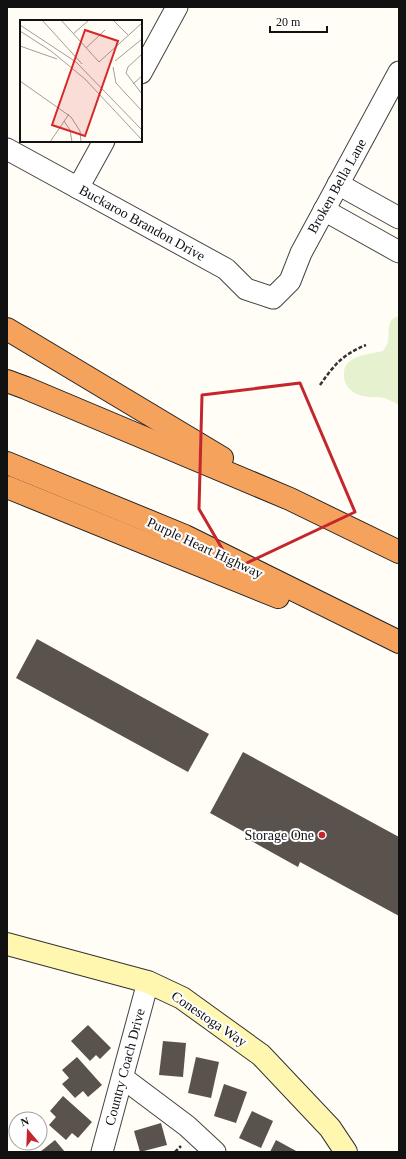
<svg xmlns="http://www.w3.org/2000/svg" width="406" height="1159" font-family="'Times New Roman',serif">
	<rect width="100%" height="100%" fill="#fffdf5"/>
	<path fill="#e6f2cf" d="M399 316V405C395 403 390 400 385 398 377 396 370 398 363 396 351 394 342 383 344 372 345 355 371 354 383 351 384 349 387 345 388 342 390 333 385 319 399 316Z"/>
	<g fill="#5a524d">
		<polygon points="37,639 209,734 188,772 16,678"/>
		<polygon points="243,752 399,837 399,916 300,862 298,867 246,838 248,834 210,813"/>
		<polygon points="88,1025 111,1048 100,1059 96,1055 90,1061 71,1041"/>
		<polygon points="163,1041 186,1043 183,1077 159,1075"/>
		<polygon points="77,1057 102,1085 88,1097 83,1091 75,1098 62,1084 69,1078 62,1070"/>
		<polygon points="196,1057 219,1062 211,1098 188,1093"/>
		<polygon points="224,1084 247,1092 236,1123 214,1116"/>
		<polygon points="63,1096 92,1122 78,1138 72,1133 66,1140 49,1125 56,1117 50,1111"/>
		<polygon points="252,1111 273,1121 261,1148 239,1138"/>
		<polygon points="161,1123 167,1145 140,1152 134,1131"/>
		<polygon points="55,1140 65,1152 40,1152"/>
		<polygon points="276,1140 298,1152 270,1152"/>
	</g>
	<g fill="none" stroke-linecap="round" stroke-linejoin="round">
		<defs>
			<g id="street">
				<polyline points="141,73 177,7"/>
				<polyline points="7,149 226,269 246,289 273,298 290,281 301,253 399,72"/>
				<polyline points="338,184 399,218"/>
				<polyline points="78,188 104,141"/>
				<polyline points="324,210 399,252"/>
				<polyline points="123,1078 187,1126 215,1152"/>
				<polyline points="102,1152 148,982"/>
			</g>
			<polyline id="secondary" points="7,944 148,982 182,998 261,1055 330,1128 346,1152"/>
			<g id="highway">
				<polyline points="7,329 222,458"/>
				<polyline points="7,381 26,388 290,499 399,552"/>
				<polyline points="7,463 185,536 399,642"/>
				<polyline points="7,487 278,597"/>
			</g>
		</defs>
		<use href="#street" stroke="#444" stroke-width="23"/>
		<use href="#secondary" stroke="#333" stroke-width="24"/>
		<use href="#highway" stroke="#222" stroke-width="24"/>
		<g stroke="#333" stroke-width="2.5" stroke-dasharray="4 2" stroke-linecap="butt">
			<path d="M320 385C335 364 342 355 366 345"/>
			<polyline points="175,1152 181,1146"/>
		</g>
		<use href="#street" stroke="#fff" stroke-width="21"/>
		<use href="#secondary" stroke="#fff6b0" stroke-width="22"/>
		<use href="#highway" stroke="#f5a25d" stroke-width="22"/>
	</g>
	<path fill="none" stroke="#c4262e" stroke-width="3" stroke-linejoin="round" d="M300 383 355 512 234 569 199 509 202 395Z"/>
	<circle fill="#c4262e" stroke="#fff" stroke-width="1.5" cx="322" cy="835" r="4"/>
	<g text-anchor="middle" dominant-baseline="central" stroke-width="4" stroke-linejoin="round" paint-order="stroke">
		<g font-size="14" fill="#111" stroke="#fff">
			<text transform="translate(337 186) rotate(-61)">Broken Bella Lane</text>
			<text transform="translate(142 223) rotate(29)">Buckaroo Brandon Drive</text>
			<text transform="translate(205 548) rotate(25)">Purple Heart Highway</text>
			<text transform="translate(209 1019) rotate(34)">Conestoga Way</text>
			<text transform="translate(125 1067) rotate(-75)">Country Coach Drive</text>
		</g>
		<g font-size="14" fill="#111" stroke="#fff" text-anchor="end">
			<text x="314" y="835">Storage One</text>
		</g>
	</g>
	<g transform="translate(20 20)">
		<rect width="122" height="122" fill="#fffdf5"/>
		<path fill="none" stroke="#a09f9a" stroke-width="1" d="M22 0 62 44M41 0 79 42 122 3M93 0 108 15M0 5 56 42 122 110M0 11 31 31 65 59 122 120M53 14 69 0M0 26 37 39M66 28 85 10M122 34 108 47 106 53 122 74M95 41 122 19M93 47 96 63 122 91M0 61 51 97 60 111 61 122M113 64 122 56M44 101 50 110 52 122M30 122 49 94"/>
		<path fill="#d62828" fill-opacity="0.15" stroke="#d62828" stroke-width="2" d="M65 10 98 21 65 116 32 105Z"/>
		<rect width="122" height="122" fill="none" stroke="#111" stroke-width="2"/>
	</g>
	<rect width="406" height="1159" fill="none" stroke="#111111" stroke-width="16"/>
	<g transform="translate(28 1131) rotate(341)"><circle r="19" fill="#ffffff" stroke="#a0a0a0"/>
	<path d="M0-3L7 15L0 10L-7 15Z" fill="#c4262e"/>
	<text y="-6" font-size="11" font-weight="bold" text-anchor="middle" fill="#111111">N</text>
	</g>
	<path d="M270 26v6h57v-6" fill="none" stroke="#111111" stroke-width="2"/>
	<text x="276" y="26" font-size="12" fill="#111111" stroke="#ffffff" stroke-width="3" paint-order="stroke">20 m</text>
</svg>
